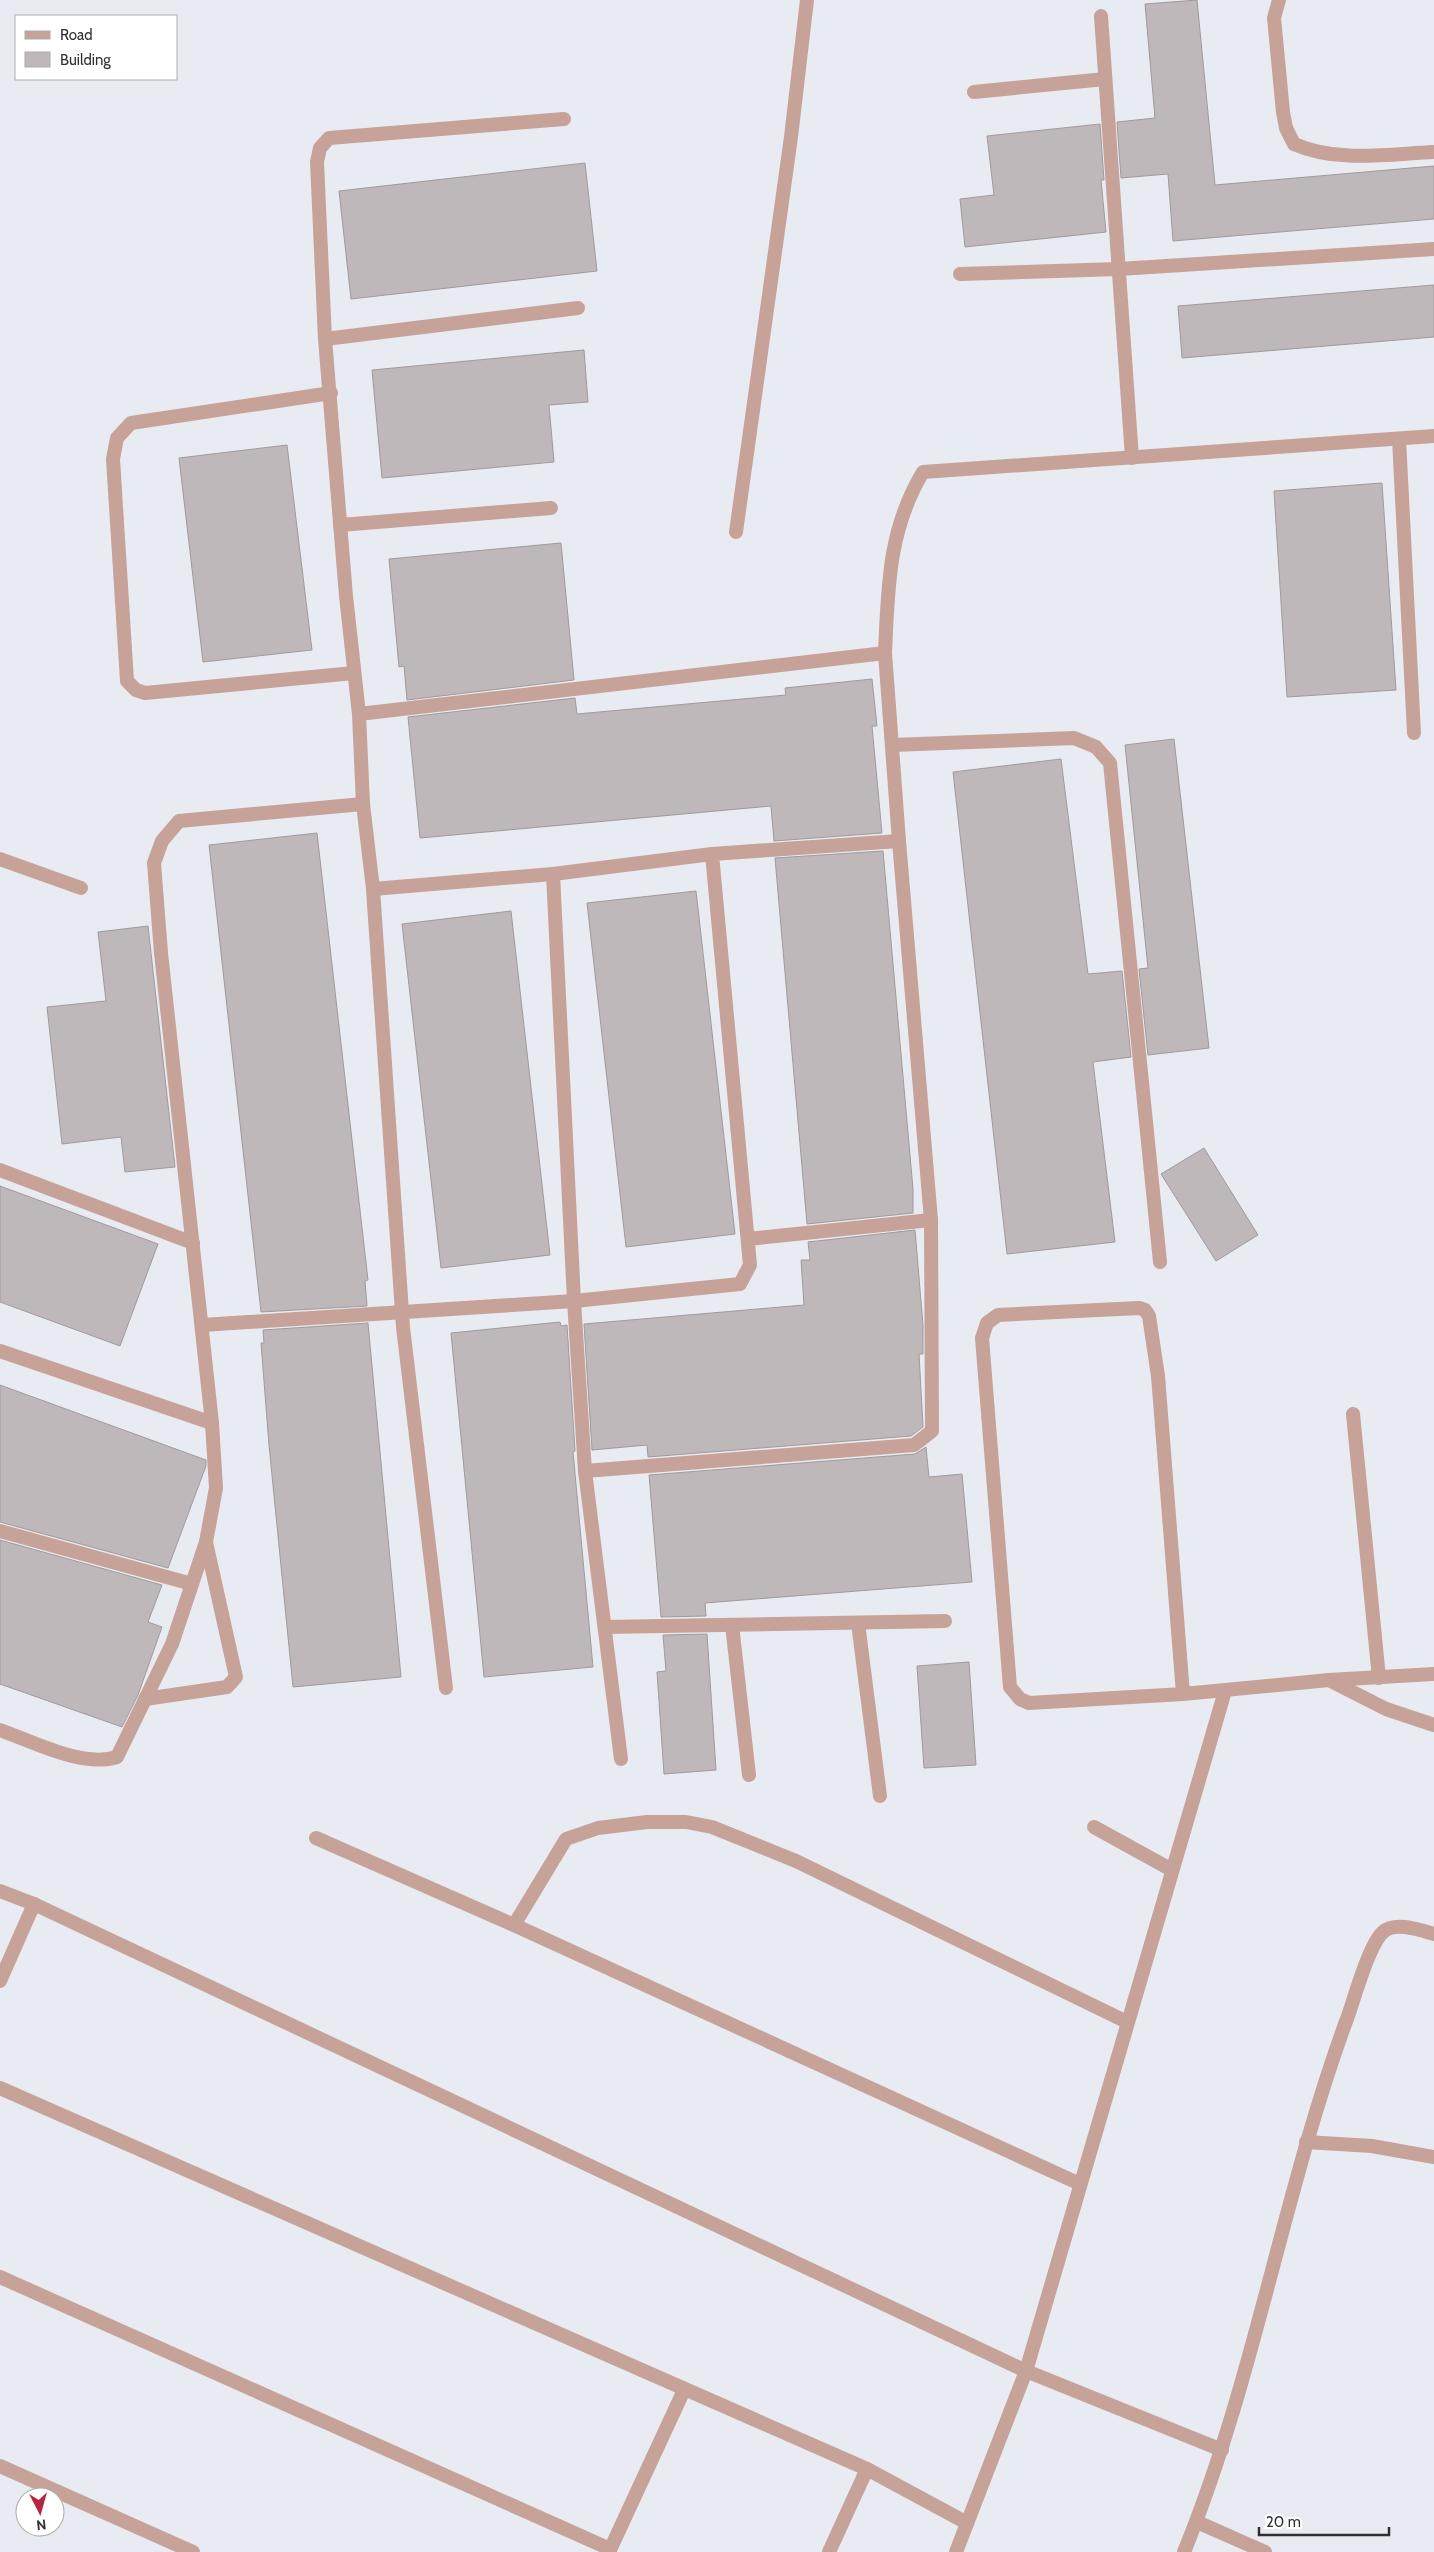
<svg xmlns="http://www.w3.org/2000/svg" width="1434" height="2552" font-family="Cabin,sans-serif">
	<rect width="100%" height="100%" fill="#e8ebf1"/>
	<g fill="#beb8bb" stroke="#a19a9d">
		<polygon points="1197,0 1215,185 1434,166 1434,219 1173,241 1168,174 1121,178 1117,122 1155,118 1145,4"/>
		<polygon points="1100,124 1104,180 1101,180 1106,232 965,247 960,199 994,195 987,136"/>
		<polygon points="585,163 597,271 351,299 339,191"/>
		<polygon points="1434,285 1434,337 1182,358 1178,306"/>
		<polygon points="584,350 588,402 549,405 554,462 382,478 372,370"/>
		<polygon points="287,445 312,650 203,662 179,458"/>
		<polygon points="1382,483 1396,690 1287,697 1274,491"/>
		<polygon points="561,543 574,680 407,700 404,666 399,667 389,559"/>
		<polygon points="872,679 877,726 872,726 882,833 774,841 771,806 420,838 408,717 575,698 577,714 786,695 785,688"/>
		<polygon points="1174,739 1209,1048 1148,1055 1139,969 1148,968 1125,745"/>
		<polygon points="1061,759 1088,974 1122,971 1131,1057 1093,1062 1115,1242 1007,1254 953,772"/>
		<polygon points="317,833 368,1280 365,1281 367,1306 261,1312 209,845"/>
		<polygon points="883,851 913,1189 913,1213 807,1224 775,858"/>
		<polygon points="696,891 735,1234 626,1247 587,903"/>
		<polygon points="511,911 550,1255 441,1268 402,924"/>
		<polygon points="148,926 175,1167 125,1172 121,1137 62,1144 47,1007 106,1001 98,932"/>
		<polygon points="1204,1148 1258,1235 1216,1261 1161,1174"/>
		<polygon points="0,1186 158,1244 120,1346 0,1302"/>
		<polygon points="915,1230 923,1325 923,1354 919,1354 923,1427 911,1436 648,1457 647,1445 592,1450 584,1324 804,1305 801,1260 810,1260 808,1242"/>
		<polygon points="560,1322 561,1326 567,1325 575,1451 573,1452 593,1667 484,1677 451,1333"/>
		<polygon points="368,1323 401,1677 293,1687 269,1445 261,1343 264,1343 263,1330"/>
		<polygon points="0,1385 206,1460 206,1466 168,1568 0,1522"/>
		<polygon points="926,1447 929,1477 962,1474 972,1582 705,1603 706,1616 661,1617 649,1475 915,1454"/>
		<polygon points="0,1540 162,1585 148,1622 162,1627 138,1695 122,1727 0,1684"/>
		<polygon points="707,1634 716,1770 664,1774 657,1672 666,1671 663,1635"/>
		<polygon points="969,1662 976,1765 924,1768 917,1666"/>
	</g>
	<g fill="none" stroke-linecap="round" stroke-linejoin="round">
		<g stroke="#c6a298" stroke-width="14">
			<path d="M1279 0 1274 18 1283 112 1286 128 1294 144C1337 163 1388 154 1434 152"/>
			<polyline points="1101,16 1132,458"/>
			<polyline points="974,92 1105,79"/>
			<polyline points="960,274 1119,269 1434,249"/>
			<polyline points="325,339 578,308"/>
			<polyline points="331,393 131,423 117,438 113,459 127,681 136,690 145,693 354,673"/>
			<polyline points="1399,439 1414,733"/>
			<polyline points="340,525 551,508"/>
			<polyline points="736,532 791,137 807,0"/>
			<path d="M359 714 885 653C888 588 888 530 923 472L1434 436"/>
			<polyline points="892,745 1074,738 1096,747 1110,763 1160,1262"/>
			<polyline points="0,859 81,888"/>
			<polyline points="553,874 574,1301 585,1471 914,1445 932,1431 931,1220 899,841"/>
			<polyline points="373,889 553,874 712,854"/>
			<polyline points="0,1170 193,1243"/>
			<polyline points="748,1239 931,1220"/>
			<polyline points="202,1325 574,1301 740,1284 750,1265 712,854 899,841 885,653"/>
			<polyline points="0,1351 212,1423"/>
			<polyline points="1353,1414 1379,1678"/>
			<polyline points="585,1471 621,1759"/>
			<polyline points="0,1531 192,1584"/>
			<polyline points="858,1623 880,1796"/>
			<polyline points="732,1625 749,1775"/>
			<polyline points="605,1627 945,1621"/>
			<polyline points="1329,1680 1386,1709 1434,1725"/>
			<polyline points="446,1688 403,1327 373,889 363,804 359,714 346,596 325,339 317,162 320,148 329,138 564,119"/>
			<polyline points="1183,1694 1158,1376 1149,1316 1145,1310 1139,1308 998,1315 987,1323 982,1338 1010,1687 1020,1699 1029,1703 1183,1694 1329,1680 1434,1674"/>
			<polyline points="145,1699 227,1687 236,1677 206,1542"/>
			<path d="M0 1730C34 1742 82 1768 117 1757L172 1644 206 1542 216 1488 212 1423 161 953 154 863 162 841 179 821 363 804"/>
			<polyline points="1094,1827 1172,1870"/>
			<polyline points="316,1838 514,1925 1080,2184"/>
			<polyline points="0,1891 34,1904 1026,2371 1222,2450"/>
			<polyline points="514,1925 566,1839 598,1828 647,1822 686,1822 712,1827 796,1861 1127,2022"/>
			<polyline points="0,1981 34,1904"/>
			<polyline points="0,2088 867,2469 967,2523"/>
			<polyline points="1306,2142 1372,2146 1434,2157"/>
			<polyline points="0,2277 610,2549"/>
			<polyline points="0,2466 193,2552"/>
			<polyline points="1197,2522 1265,2552"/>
			<polyline points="609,2552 684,2390"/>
			<polyline points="829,2552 867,2469"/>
			<polyline points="956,2552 1026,2371 1225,1691"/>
			<path d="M1184 2552C1255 2379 1283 2191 1348 2016 1355 1996 1369 1945 1383 1932 1395 1921 1420 1930 1434 1934"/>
		</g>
	</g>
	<rect x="15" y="15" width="162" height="65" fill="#ffffff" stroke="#acacad"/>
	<rect x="25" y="31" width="25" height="8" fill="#c6a298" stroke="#acacad"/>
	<text x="60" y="40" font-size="15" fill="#2f3032">Road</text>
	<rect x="25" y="52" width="25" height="15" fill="#beb8bb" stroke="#acacad"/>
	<text x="60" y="65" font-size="15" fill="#2f3032">Building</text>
	<g transform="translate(40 2512) rotate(174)"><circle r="24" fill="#ffffff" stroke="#acacad"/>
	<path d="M0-4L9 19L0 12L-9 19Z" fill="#b72540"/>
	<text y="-8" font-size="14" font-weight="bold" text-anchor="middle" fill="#2f3032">N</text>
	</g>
	<path d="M1259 2527v8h130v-8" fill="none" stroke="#2f3032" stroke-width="2.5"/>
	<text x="1266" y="2527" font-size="15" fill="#2f3032" stroke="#ffffff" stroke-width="4" paint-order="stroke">20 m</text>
</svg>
